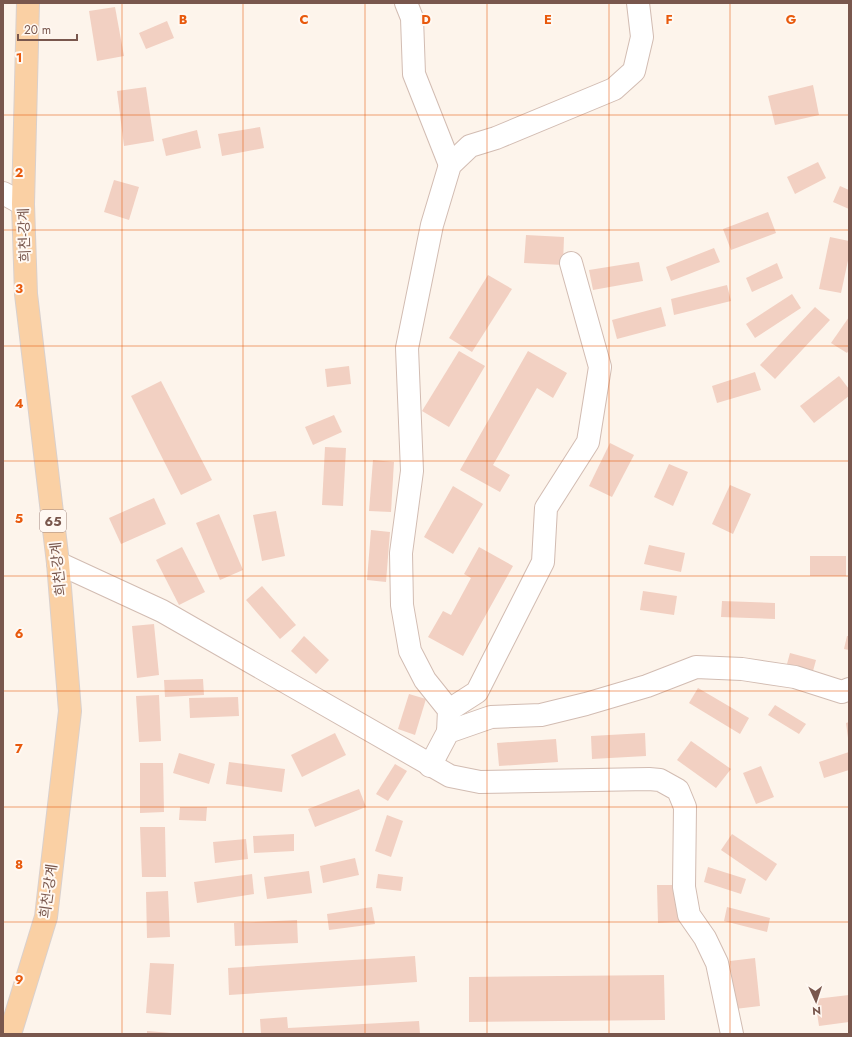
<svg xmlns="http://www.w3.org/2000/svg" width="852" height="1037" font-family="Jost,'Noto Sans KR',sans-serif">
	<rect width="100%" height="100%" fill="#fdf4eb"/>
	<g fill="#f2d0c2">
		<polygon points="115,7 124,56 97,61 89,11"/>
		<polygon points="167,21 174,38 146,49 139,33"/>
		<polygon points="813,85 819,115 775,125 768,96"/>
		<polygon points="146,87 154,141 124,146 117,91"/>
		<polygon points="260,127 264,148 222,156 218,134"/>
		<polygon points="197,130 201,148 166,156 162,139"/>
		<polygon points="818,162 826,178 795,194 787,177"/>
		<polygon points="114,180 139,187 129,220 104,212"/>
		<polygon points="840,186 849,190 849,209 833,202"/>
		<polygon points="768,212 776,233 731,250 723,229"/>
		<polygon points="526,235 564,237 563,265 524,263"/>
		<polygon points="830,237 849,241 849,256 841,293 819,289"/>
		<polygon points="714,248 720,262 671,281 666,267"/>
		<polygon points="639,262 643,281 593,290 589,270"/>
		<polygon points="777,263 783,278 752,292 746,278"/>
		<polygon points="488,275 512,289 472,352 449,338"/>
		<polygon points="727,285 731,301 674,315 671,299"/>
		<polygon points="792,294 801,308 755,338 746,324"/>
		<polygon points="661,307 666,326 617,339 612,320"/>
		<polygon points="815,307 830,320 775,379 760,365"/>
		<polygon points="849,317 849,350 847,353 831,343"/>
		<polygon points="459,351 485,366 449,427 422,411"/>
		<polygon points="528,351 567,373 553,398 537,388 493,465 510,475 500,492 460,470"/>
		<polygon points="349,366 351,384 327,387 325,369"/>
		<polygon points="755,372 761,390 717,403 712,386"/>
		<polygon points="839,376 849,389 849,396 814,423 800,406"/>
		<polygon points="161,381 212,480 181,495 131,396"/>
		<polygon points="334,415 342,432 313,445 305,427"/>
		<polygon points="610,443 634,455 612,497 589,486"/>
		<polygon points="325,447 346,448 343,506 322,505"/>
		<polygon points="373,460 394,462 391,512 369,511"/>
		<polygon points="669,464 688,472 673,506 654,497"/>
		<polygon points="730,485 751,494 733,534 712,524"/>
		<polygon points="453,486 483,504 453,554 424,537"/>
		<polygon points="154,498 166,524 121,544 109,518"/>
		<polygon points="276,511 285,556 262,561 253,515"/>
		<polygon points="219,514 243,570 220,580 196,523"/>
		<polygon points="371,530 390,532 386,582 367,580"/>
		<polygon points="649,545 685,553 681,572 644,564"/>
		<polygon points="182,547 205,592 179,605 156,560"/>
		<polygon points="479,547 513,566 463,656 428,637 443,611 451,615 471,578 464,574"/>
		<rect x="810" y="556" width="36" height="20"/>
		<polygon points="262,586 296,625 280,639 246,600"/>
		<polygon points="643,591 677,596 674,615 640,610"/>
		<polygon points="722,601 775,603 775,619 721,617"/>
		<polygon points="154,624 159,675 137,678 132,626"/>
		<polygon points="304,636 329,660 316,674 291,651"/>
		<polygon points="847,636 849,636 849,650 844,649"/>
		<polygon points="790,653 816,660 813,671 787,664"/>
		<polygon points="203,679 204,695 165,697 164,680"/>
		<polygon points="698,688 749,718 740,734 689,703"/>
		<polygon points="409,694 426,699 415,735 398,729"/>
		<polygon points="159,695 161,741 139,742 136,696"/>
		<polygon points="238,697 239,716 190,718 189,698"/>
		<polygon points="775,705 806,724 799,734 768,715"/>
		<polygon points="849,722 849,738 848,738 846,723"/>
		<polygon points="335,733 346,755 302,777 291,755"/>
		<polygon points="645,733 646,756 592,759 591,736"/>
		<polygon points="556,739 558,762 499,766 497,743"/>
		<polygon points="691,741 731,769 716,788 677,760"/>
		<polygon points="849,752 849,770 824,778 819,762"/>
		<polygon points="179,753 215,764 209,784 173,773"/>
		<polygon points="229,762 285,769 282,792 226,784"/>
		<polygon points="140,763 163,763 164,812 140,813"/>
		<polygon points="395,764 407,771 388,801 376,794"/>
		<polygon points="761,766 774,797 756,804 743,773"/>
		<polygon points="359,789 366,807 315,827 308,809"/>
		<polygon points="180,807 207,807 206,821 179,820"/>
		<polygon points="387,815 403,821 391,857 375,851"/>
		<polygon points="140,827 165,827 166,877 142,877"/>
		<polygon points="294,834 294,851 254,853 253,836"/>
		<polygon points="732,834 777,864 766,881 721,850"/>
		<polygon points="246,839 248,859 215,863 213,842"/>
		<polygon points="355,858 359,875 323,883 320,866"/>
		<polygon points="708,867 746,879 741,894 704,882"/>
		<polygon points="309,871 312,893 267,899 264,877"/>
		<polygon points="252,874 254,894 197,903 194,882"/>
		<polygon points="378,874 403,877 401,891 376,888"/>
		<polygon points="657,885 679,885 680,922 658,923"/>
		<polygon points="168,891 170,937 147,938 146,892"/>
		<polygon points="372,907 375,924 329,930 327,914"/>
		<polygon points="727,907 770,918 767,932 724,921"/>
		<polygon points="297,920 298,943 235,946 234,923"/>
		<polygon points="415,956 417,982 229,995 228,968"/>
		<polygon points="755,958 760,1006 735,1009 730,961"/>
		<polygon points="150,963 174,964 171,1015 146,1013"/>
		<polygon points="664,975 665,1020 469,1022 469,977"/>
		<polygon points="849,995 849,1022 819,1026 815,999"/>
		<polygon points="287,1017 288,1028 419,1021 420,1034 261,1034 260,1019"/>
		<polygon points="147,1031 171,1033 171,1034 147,1034"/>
	</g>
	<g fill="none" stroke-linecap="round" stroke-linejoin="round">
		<defs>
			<g id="minor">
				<polyline points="406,3 412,18 414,74 450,165"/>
				<polyline points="3,193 23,204"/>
				<polyline points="58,563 162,611 450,776 480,782 649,779 660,780 678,790 685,807 684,887 689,915 705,938 717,963 732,1034"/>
				<polyline points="449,710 477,692 543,562 546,508 588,442 600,367 571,263"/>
				<polyline points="448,732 449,710 425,680 410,651 402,605 401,553 412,471 407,348 432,225 450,165 470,146 496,138 614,89 634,71 642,37 638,3"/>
				<polyline points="430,766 448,732 491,717 541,715 586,704 647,686 696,667 742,669 795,677 842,692 849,689"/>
			</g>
			<polyline id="major" points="10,1034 46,917 70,711 58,563 26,294 23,204 28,3"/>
		</defs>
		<use href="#minor" stroke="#d2bcb2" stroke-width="24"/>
		<use href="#major" stroke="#d9d0cd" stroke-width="24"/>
		<use href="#minor" stroke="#fff" stroke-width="22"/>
		<use href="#major" stroke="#fad0a4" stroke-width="22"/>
	</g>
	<path fill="none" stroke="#e8590c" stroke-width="1" stroke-opacity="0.55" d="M122 3V1034M243 3V1034M365 3V1034M487 3V1034M609 3V1034M730 3V1034M3 115H849M3 230H849M3 346H849M3 461H849M3 576H849M3 691H849M3 807H849M3 922H849"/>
	<g text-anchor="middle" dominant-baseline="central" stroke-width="4" stroke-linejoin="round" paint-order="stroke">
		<rect fill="#fff8f2" stroke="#a1877e" stroke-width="1" x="40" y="510" width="26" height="22" rx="3"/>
		<g font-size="13" font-weight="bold" fill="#79574d">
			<text x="53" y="521">65</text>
		</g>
		<g font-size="14" fill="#79574d" stroke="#fff8f2">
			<text transform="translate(24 235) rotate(-92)">희천-강계</text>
			<text transform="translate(58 569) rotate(-96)">희천-강계</text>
			<text transform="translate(48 891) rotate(-82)">희천-강계</text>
		</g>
	</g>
	<g font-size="13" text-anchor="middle" font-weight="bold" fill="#e8590c" stroke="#fff8f2" stroke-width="4" stroke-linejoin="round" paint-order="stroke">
		<text x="183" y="24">B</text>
		<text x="304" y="24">C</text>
		<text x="426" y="24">D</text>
		<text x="548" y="24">E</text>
		<text x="669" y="24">F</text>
		<text x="791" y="24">G</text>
		<text x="19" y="62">1</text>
		<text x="19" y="177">2</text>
		<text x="19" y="293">3</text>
		<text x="19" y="408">4</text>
		<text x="19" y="523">5</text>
		<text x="19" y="638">6</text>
		<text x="19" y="753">7</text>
		<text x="19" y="869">8</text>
		<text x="19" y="984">9</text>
	</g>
	<rect width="852" height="1037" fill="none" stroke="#79574d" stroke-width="8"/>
	<g transform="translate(816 1001) rotate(177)" stroke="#fff8f2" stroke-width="3" paint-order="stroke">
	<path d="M0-3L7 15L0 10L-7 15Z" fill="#79574d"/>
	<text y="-6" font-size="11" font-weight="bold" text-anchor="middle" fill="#79574d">N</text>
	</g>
	<path d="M18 34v6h59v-6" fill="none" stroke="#79574d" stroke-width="2"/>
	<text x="24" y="34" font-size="12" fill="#79574d" stroke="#fff8f2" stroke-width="3" paint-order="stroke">20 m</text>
</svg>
